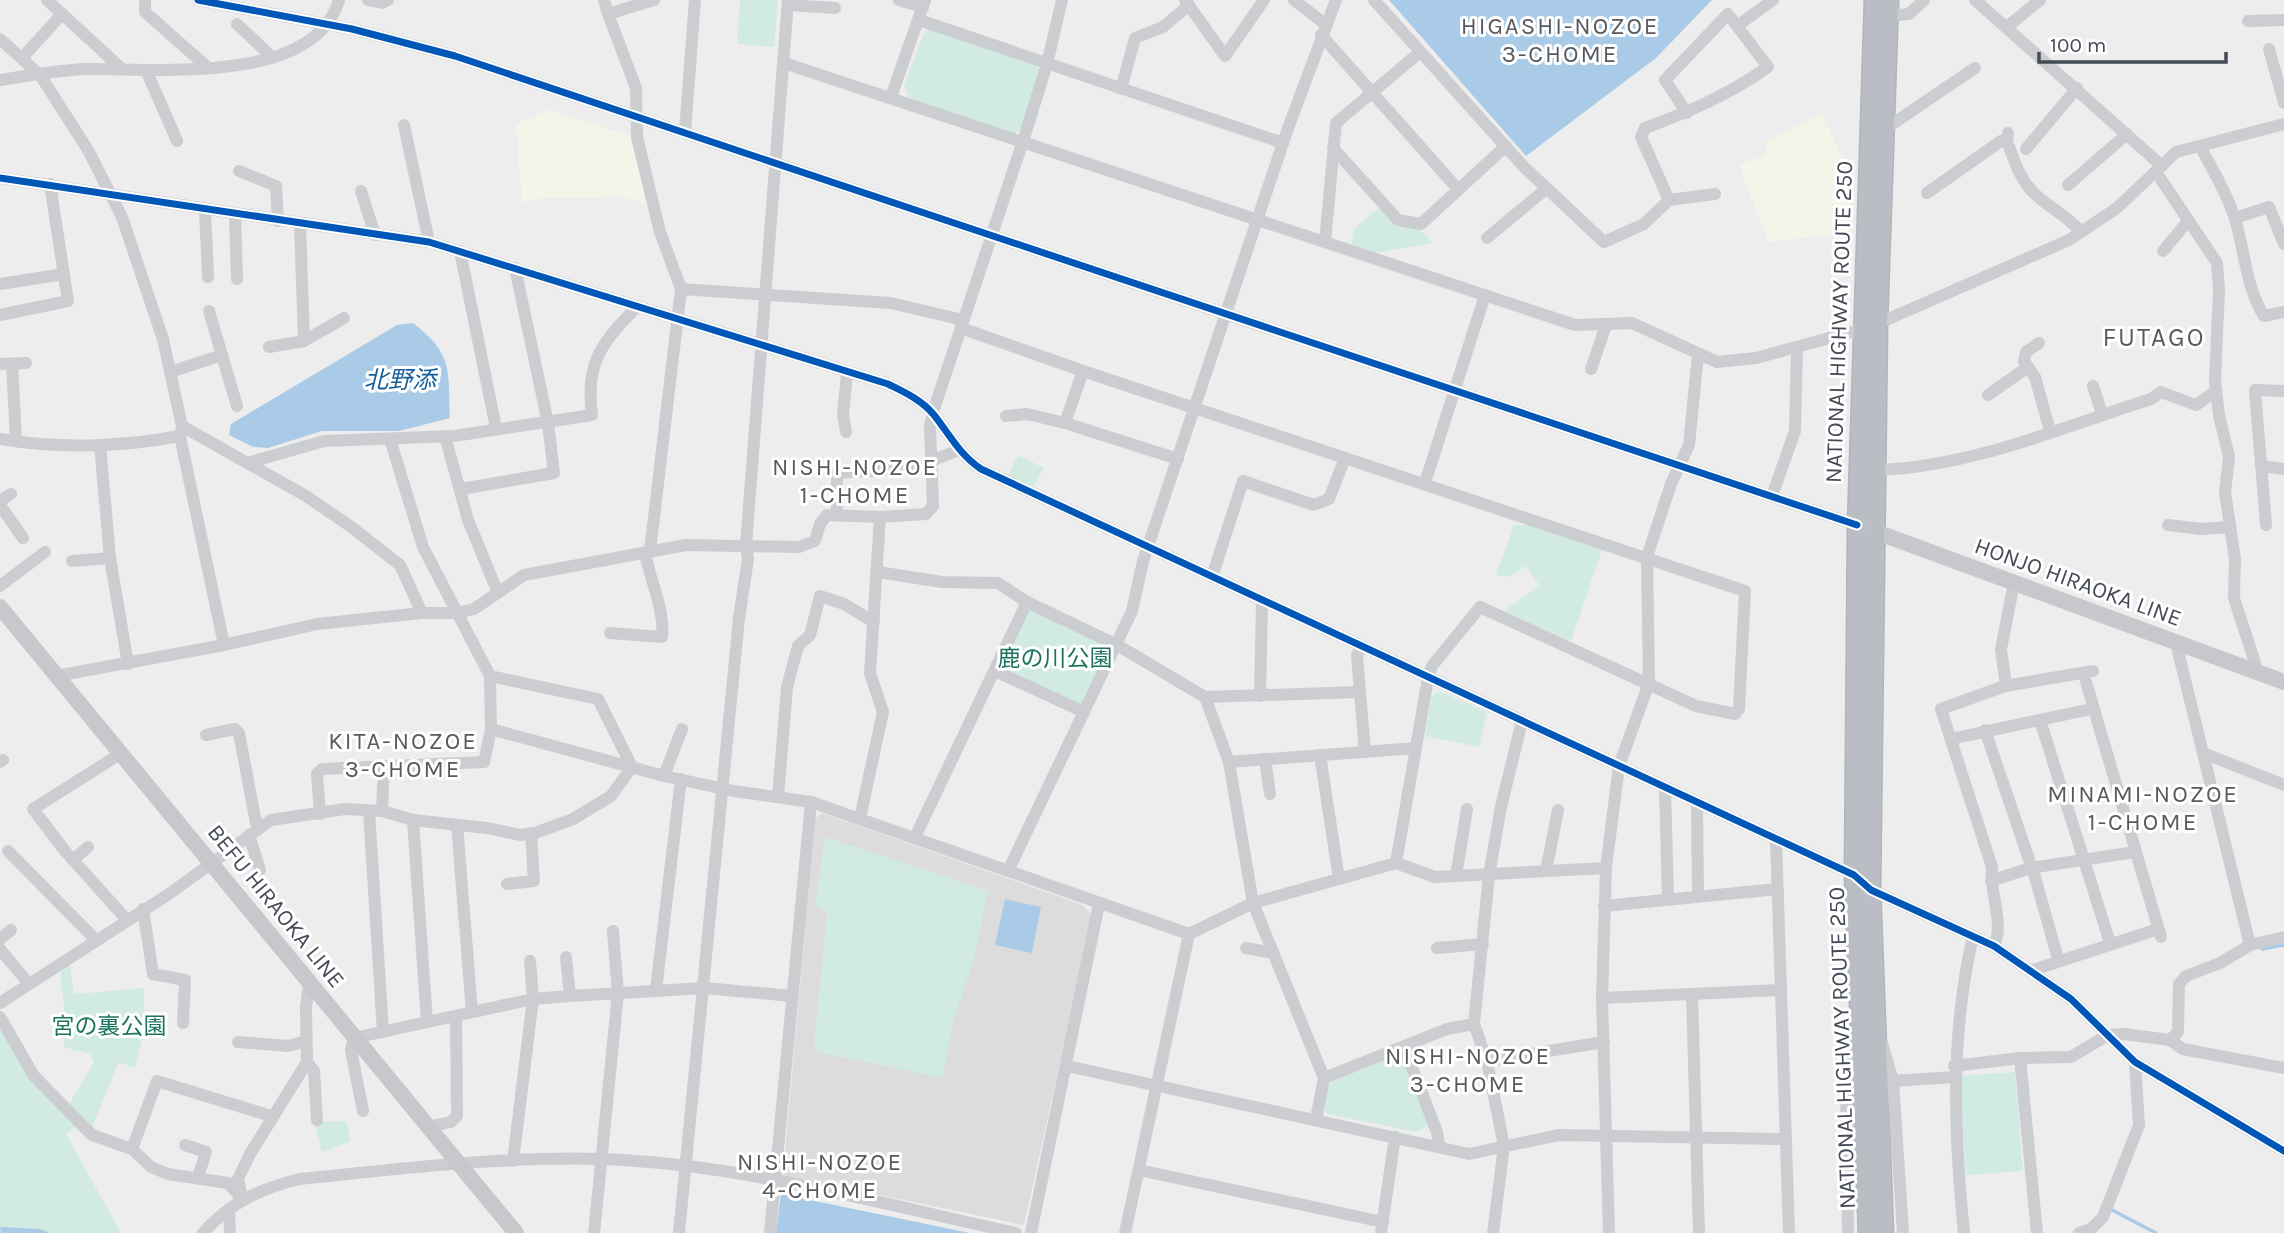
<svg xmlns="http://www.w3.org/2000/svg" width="2284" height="1233" font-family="Karla,'Noto Sans JP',sans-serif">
	<rect width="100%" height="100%" fill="#eeeded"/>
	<g fill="#f5f4e9">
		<polygon points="549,110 631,136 647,203 622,197 543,198 522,203 516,124"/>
		<polygon points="1822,114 1846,165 1849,166 1847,233 1769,242 1739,166 1767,153 1764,143"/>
	</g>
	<polygon fill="#dcdcdc" points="822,813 1083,905 1092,916 1024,1225 783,1175 815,819"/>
	<g fill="#d2ebe2">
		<polygon points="740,0 778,0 774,47 737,44"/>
		<polygon points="928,29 1037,66 1040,72 1021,129 1013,134 910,99 904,86 923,35"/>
		<polygon points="1380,207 1399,227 1418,228 1433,243 1375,253 1351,246 1354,229"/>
		<polygon points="1018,455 1044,468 1033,489 1008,476"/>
		<polygon points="1514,525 1528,525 1602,550 1571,641 1503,612 1539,585 1526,566 1510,577 1496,575"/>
		<polygon points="1029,609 1109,646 1081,706 1001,668"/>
		<polygon points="1439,691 1487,712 1479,747 1425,736 1431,697"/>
		<polygon points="825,837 988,891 973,963 952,1024 943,1078 817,1052 814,1046 827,913 815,905"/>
		<polygon points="70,963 74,994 144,988 144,1029 135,1068 119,1062 91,1130 68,1106 94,1062 90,1054 64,1047 64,1008 60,970"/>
		<polygon points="0,1023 76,1126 66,1134 121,1233 0,1233"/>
		<polygon points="1396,1056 1405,1064 1430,1125 1416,1132 1328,1114 1323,1107 1327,1086 1335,1080"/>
		<polygon points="2015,1072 2023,1171 1966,1175 1959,1076"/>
		<polygon points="347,1121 350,1142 322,1152 314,1122"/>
	</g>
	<g fill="#a9cbe7">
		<polygon points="1389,0 1712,0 1656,58 1526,156"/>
		<path d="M413 323C454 355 448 370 450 418L399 431H322L268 448 253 447 229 435 231 424 397 325Z"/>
		<polygon points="1005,899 1041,907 1032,953 995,945"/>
		<polygon points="781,1194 970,1233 776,1233"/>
		<polygon points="0,1227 40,1229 50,1233 1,1233"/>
	</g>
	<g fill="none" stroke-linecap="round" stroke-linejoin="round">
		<g stroke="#a9cbe7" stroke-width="3.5">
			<polyline points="2262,949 2284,945"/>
			<polyline points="2112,1210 2156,1233"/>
		</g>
		<defs>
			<g id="highway">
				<polyline points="1868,1233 1854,875 1857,525 1874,0"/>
				<polyline points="1884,1233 1871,890 1878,323 1889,0"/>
			</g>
		</defs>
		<use href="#highway" stroke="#b3b4bc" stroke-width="21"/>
		<g stroke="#cbcdd0" stroke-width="12">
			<polyline points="47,0 122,69"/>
			<polyline points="145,0 145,12 206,66"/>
			<polyline points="198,0 352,29 455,56 1857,525"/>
			<polyline points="368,0 382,3 388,0"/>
			<polyline points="604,0 608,14"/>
			<polyline points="899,0 923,7"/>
			<polyline points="1185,0 1225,56 1264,0"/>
			<polyline points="1294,0 1325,24"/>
			<polyline points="1374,0 1524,167 1604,242 1644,224 1669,200 1715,194"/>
			<polyline points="1975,0 2162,166"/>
			<polyline points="788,5 835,8"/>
			<polyline points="1889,16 1909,14 1924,0"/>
			<polyline points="919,20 1283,143"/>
			<polyline points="2248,21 2284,20"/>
			<polyline points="237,24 273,58"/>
			<polyline points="1737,26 1773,0"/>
			<polyline points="2007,27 2040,0"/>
			<polyline points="1321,35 1457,188"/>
			<path d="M0 39 40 75 88 150 122 217 163 339 182 426 180 436C122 447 58 449 0 439"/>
			<polyline points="2269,49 2284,103"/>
			<polyline points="22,58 62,14"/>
			<polyline points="784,63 1575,325 1632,323 1717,362 1756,358 1870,327 2069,240 2117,208 2176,152 2284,124"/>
			<polyline points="147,72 177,141"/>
			<path d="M0 80C28 76 57 70 86 69 155 68 314 86 339 0"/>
			<polyline points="1121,89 1135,38 1163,27 1189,5"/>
			<polyline points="891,97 925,0"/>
			<polyline points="404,125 429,242"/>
			<polyline points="1885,129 1975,68"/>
			<polyline points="685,132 695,0"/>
			<path d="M2008 133 2007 141C2014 160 2020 180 2035 194 2050 209 2065 213 2081 232"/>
			<path d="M2200 146C2212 169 2226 191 2234 216 2245 249 2245 286 2264 316L2284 312"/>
			<polyline points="1333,148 1398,220 1421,224 1506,146"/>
			<polyline points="2026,149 2077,88"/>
			<polyline points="239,171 276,186 278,221"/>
			<polyline points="2156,172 2217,263 2219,290 2215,381 2219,415 2229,457 2225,492 2235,559 2234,598 2258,672"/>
			<path d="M0 178 429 242 888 384C904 392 922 400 934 415 950 435 959 454 981 469L1854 875 1871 890 1994 946 2071 999 2135 1062 2284 1151"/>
			<polyline points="2068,185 2127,134"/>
			<polyline points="361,191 375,235"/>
			<polyline points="1927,193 2001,141 2007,141"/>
			<path d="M1669 200 1641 137 1645 128C1691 111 1728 95 1768 67L1728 14 1665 80 1687 113"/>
			<polyline points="205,210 208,277"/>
			<polyline points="235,215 237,279"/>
			<polyline points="2235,218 2269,207 2284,244"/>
			<polyline points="300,224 304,341"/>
			<polyline points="1487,238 1546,189"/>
			<polyline points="1325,242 1336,123 1420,52"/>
			<polyline points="460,251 496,428"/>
			<polyline points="2163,251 2187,222"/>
			<polyline points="0,284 64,274"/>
			<polyline points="681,289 891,303 963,320"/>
			<polyline points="209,311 222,355"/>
			<polyline points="0,315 68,301 50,184"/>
			<polyline points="961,328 1083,371 1745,591 1739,709 1735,714 1696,706 1480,607 1432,666 1428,678 1396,863"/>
			<polyline points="2039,343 2026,352 2024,361 2035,377 2050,431"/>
			<polyline points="269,347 304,341 344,318"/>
			<polyline points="0,364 26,363"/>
			<polyline points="12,364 16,441"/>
			<polyline points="1591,369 1606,325"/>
			<polyline points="1083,371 1065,423 1178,459"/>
			<polyline points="170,372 222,355 237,406"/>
			<polyline points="2093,386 2102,414"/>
			<polyline points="1988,395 2028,367"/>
			<polyline points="1006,416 1027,414 1065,423"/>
			<polyline points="182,426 306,496 350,526 400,565 422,613"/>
			<polyline points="846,432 843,415 847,373"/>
			<polyline points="180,436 224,645"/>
			<polyline points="445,436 468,520 498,593"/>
			<polyline points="100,445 110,558 128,664"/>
			<polyline points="931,461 959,450"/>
			<path d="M247 463 324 441 454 436 592 415C585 365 601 342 636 308"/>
			<polyline points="2261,466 2284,469"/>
			<path d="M1877 470C1971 467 2063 427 2151 399L2161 392 2196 405 2216 391"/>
			<polyline points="1425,483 1485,295"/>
			<polyline points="461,489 554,473 548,423 515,268"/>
			<polyline points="1772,496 1795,431 1797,347"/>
			<polyline points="0,501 11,494"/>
			<polyline points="0,505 23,538"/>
			<polyline points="837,515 837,473 931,467"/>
			<polyline points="2168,525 2202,529 2230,527"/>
			<polyline points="2266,525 2255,390 2284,391"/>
			<polyline points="650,551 681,289 660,232 637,137 636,88 608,14 654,0"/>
			<polyline points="72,561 110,558"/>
			<polyline points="878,572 942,582 998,583 1027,602 1117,645 1205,697 1229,762 1253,903 1324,1078 1316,1119"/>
			<polyline points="1212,577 1243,481 1314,505 1329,499 1345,458"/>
			<polyline points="0,586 45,552"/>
			<path d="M610 633 662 637C665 610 650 580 645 553"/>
			<polyline points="2176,643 2250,945"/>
			<polyline points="1361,647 1357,656 1365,752"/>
			<polyline points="995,671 1084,712"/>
			<polyline points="56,676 224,645 317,624 422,613 457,613 474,609 524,575 686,545 799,547 815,541 820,524 827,515 880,517 926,514 933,506 930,427 933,412 1023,141 1047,64 1062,0"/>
			<polyline points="2086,682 2161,937"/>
			<polyline points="2006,686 2001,649 2014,583"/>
			<polyline points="1260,696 1262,601"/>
			<polyline points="1205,697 1360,692"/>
			<polyline points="2040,720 2110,943"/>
			<polyline points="491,729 664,776 734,791 811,802 1189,934 1253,903 1396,863 1435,877 1606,868"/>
			<polyline points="1985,730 2035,877 2058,959"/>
			<polyline points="206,735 235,729 239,733 257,828"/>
			<polyline points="1951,739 2091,709"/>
			<polyline points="2203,753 2284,785"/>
			<polyline points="120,754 33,809 65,851 127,920"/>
			<polyline points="1320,755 1339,879"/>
			<polyline points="1265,759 1270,794"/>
			<polyline points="0,762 3,760"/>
			<polyline points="1229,762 1416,748"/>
			<polyline points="664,776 682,729"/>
			<polyline points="1665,788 1668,900"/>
			<polyline points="778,797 787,687 798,646 810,635 820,596 844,604 874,622"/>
			<polyline points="1697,803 1698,897"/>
			<polyline points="369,811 383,1032"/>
			<polyline points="382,811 384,767"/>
			<polyline points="320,814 317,774 322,769 484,762 491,729 490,676 423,547 390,439"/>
			<polyline points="860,818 883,712 870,673 880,517"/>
			<polyline points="413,820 427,1022"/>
			<polyline points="457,825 472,1012"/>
			<polyline points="249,835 260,870"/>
			<polyline points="915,837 1027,602"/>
			<polyline points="1776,840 1789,1233"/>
			<polyline points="8,851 96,940"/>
			<polyline points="73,860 88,847"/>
			<polyline points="1008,871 1132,611 1143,561 1287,131 1336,0"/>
			<polyline points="1546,871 1558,810"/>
			<polyline points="1456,876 1467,809"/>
			<polyline points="1991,881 2030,868 2135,852"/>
			<polyline points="507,884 534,881 531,833"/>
			<polyline points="1604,906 1778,889"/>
			<polyline points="143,909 153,974 185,980 183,1023"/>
			<polyline points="0,939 11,930"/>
			<path d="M1994 946C2005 922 1989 893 1992 867L1941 709 2005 686 2093 671"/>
			<polyline points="1246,948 1273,953"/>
			<polyline points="1437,948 1483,944"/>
			<polyline points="0,949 29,984"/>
			<polyline points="566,957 570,996"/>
			<polyline points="2030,971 2158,929"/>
			<polyline points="656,990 681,779"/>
			<polyline points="1692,994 1699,1233"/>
			<polyline points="1602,998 1780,990"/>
			<polyline points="0,1003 169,894 271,820 345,809 382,811 413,820 487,828 520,835 535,833 573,819 611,796 632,767 598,699 490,676"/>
			<polyline points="0,1017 34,1076 92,1135 132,1149 151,1167 168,1174 228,1183 242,1199"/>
			<polyline points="2170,1040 2183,1049 2284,1068"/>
			<polyline points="238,1042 288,1046 306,1041"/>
			<polyline points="1882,1043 1893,1081 1903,1233"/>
			<polyline points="1404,1047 1437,1132 1439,1146"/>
			<polyline points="2020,1058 2071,1057 2108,1035 2123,1034 2170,1040 2178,1032 2179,984 2186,976 2220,963 2250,945 2284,937"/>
			<polyline points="1487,1061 1604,1042"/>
			<polyline points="307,1062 314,1071 317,1120"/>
			<polyline points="1067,1066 1469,1154 1559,1135 1786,1139"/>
			<polyline points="1954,1066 2020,1058 2037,1233"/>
			<polyline points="1324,1078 1447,1029 1474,1024"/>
			<polyline points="1893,1081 1954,1077"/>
			<polyline points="363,1111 351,1050 354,1038 533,999 570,996 705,988 792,996"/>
			<polyline points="428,1127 451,1122 457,1116 456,1016"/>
			<polyline points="185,1145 206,1152 198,1177"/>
			<polyline points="132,1149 157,1081 271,1116"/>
			<polyline points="513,1161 533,999 530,961"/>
			<polyline points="1139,1170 1383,1222"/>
			<polyline points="242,1199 238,1179 250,1154 307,1062 306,1008 309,982"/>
			<polyline points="229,1209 230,1233"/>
			<path d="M203 1233C229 1203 262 1188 300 1179 400 1169 502 1156 602 1159 742 1164 881 1204 1016 1233"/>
			<polyline points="594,1233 618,993 613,931"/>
			<polyline points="679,1233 739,618 748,559 746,545 788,0"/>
			<polyline points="770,1233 811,802"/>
			<polyline points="1031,1233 1099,904"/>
			<polyline points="1125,1233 1189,934"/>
			<polyline points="1381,1233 1395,1137"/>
			<polyline points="1493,1233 1504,1146 1487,1061 1474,1024 1489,875 1501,807 1522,721"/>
			<polyline points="1609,1233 1602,998 1606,868 1619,766 1649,683 1647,557 1671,484 1689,445 1698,355"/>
			<polyline points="1848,1233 1846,1086 1857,1046"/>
			<path d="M1964 1233C1954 1131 1950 1036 1973 936"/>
			<polyline points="2079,1233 2091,1229 2103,1217 2139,1125 2135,1062"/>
		</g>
		<g stroke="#c6c8cc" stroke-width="16">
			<polyline points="1857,525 2284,682"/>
			<polyline points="0,607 516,1233"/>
		</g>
		<use href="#highway" stroke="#bbbdc4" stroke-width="18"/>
		<defs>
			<g id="cycleway">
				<polyline points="198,0 352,29 455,56 1857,525"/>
				<path d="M0 178 429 242 888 384C904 392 922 400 934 415 950 435 959 454 981 469L1854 875 1871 890 1994 946 2071 999 2135 1062 2284 1151"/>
			</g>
		</defs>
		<use href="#cycleway" stroke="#fff" stroke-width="11"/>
		<use href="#cycleway" stroke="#0057b8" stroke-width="7"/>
	</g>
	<g text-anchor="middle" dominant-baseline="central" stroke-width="6" stroke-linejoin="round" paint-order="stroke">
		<g font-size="23" fill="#464b58" stroke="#fff">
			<text transform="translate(1839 322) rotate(-88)">NATIONAL HIGHWAY ROUTE 250</text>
			<text transform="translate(2078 582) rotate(20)">HONJO HIRAOKA LINE</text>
			<text transform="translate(276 906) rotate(51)">BEFU HIRAOKA LINE</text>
			<text transform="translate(1842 1048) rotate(-92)">NATIONAL HIGHWAY ROUTE 250</text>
		</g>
		<g font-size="23" fill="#1c735d" stroke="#fff">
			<text x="1055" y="658">鹿の川公園</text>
			<text x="109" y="1026">宮の裏公園</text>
		</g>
		<g font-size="24" letter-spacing="2" fill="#595a60" stroke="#fff">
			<text x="1560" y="26">HIGASHI-NOZOE<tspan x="1560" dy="28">3-CHOME</tspan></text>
			<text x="855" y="467">NISHI-NOZOE<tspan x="855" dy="28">1-CHOME</tspan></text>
			<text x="403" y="741">KITA-NOZOE<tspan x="403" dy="28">3-CHOME</tspan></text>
			<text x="2143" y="794">MINAMI-NOZOE<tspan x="2143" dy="28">1-CHOME</tspan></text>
			<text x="1468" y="1056">NISHI-NOZOE<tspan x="1468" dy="28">3-CHOME</tspan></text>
			<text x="820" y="1162">NISHI-NOZOE<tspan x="820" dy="28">4-CHOME</tspan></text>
		</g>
		<g font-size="24" font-style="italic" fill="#155e9b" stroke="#fff">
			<text x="400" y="380">北野添</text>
		</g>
		<g font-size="26" letter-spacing="2" fill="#595a60" stroke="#fff">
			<text x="2154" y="337">FUTAGO</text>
		</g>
	</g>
	<path d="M2039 52v10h187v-10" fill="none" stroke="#464b58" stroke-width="3.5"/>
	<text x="2050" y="52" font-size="21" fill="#464b58" stroke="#ffffff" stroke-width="5" paint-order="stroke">100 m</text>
</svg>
